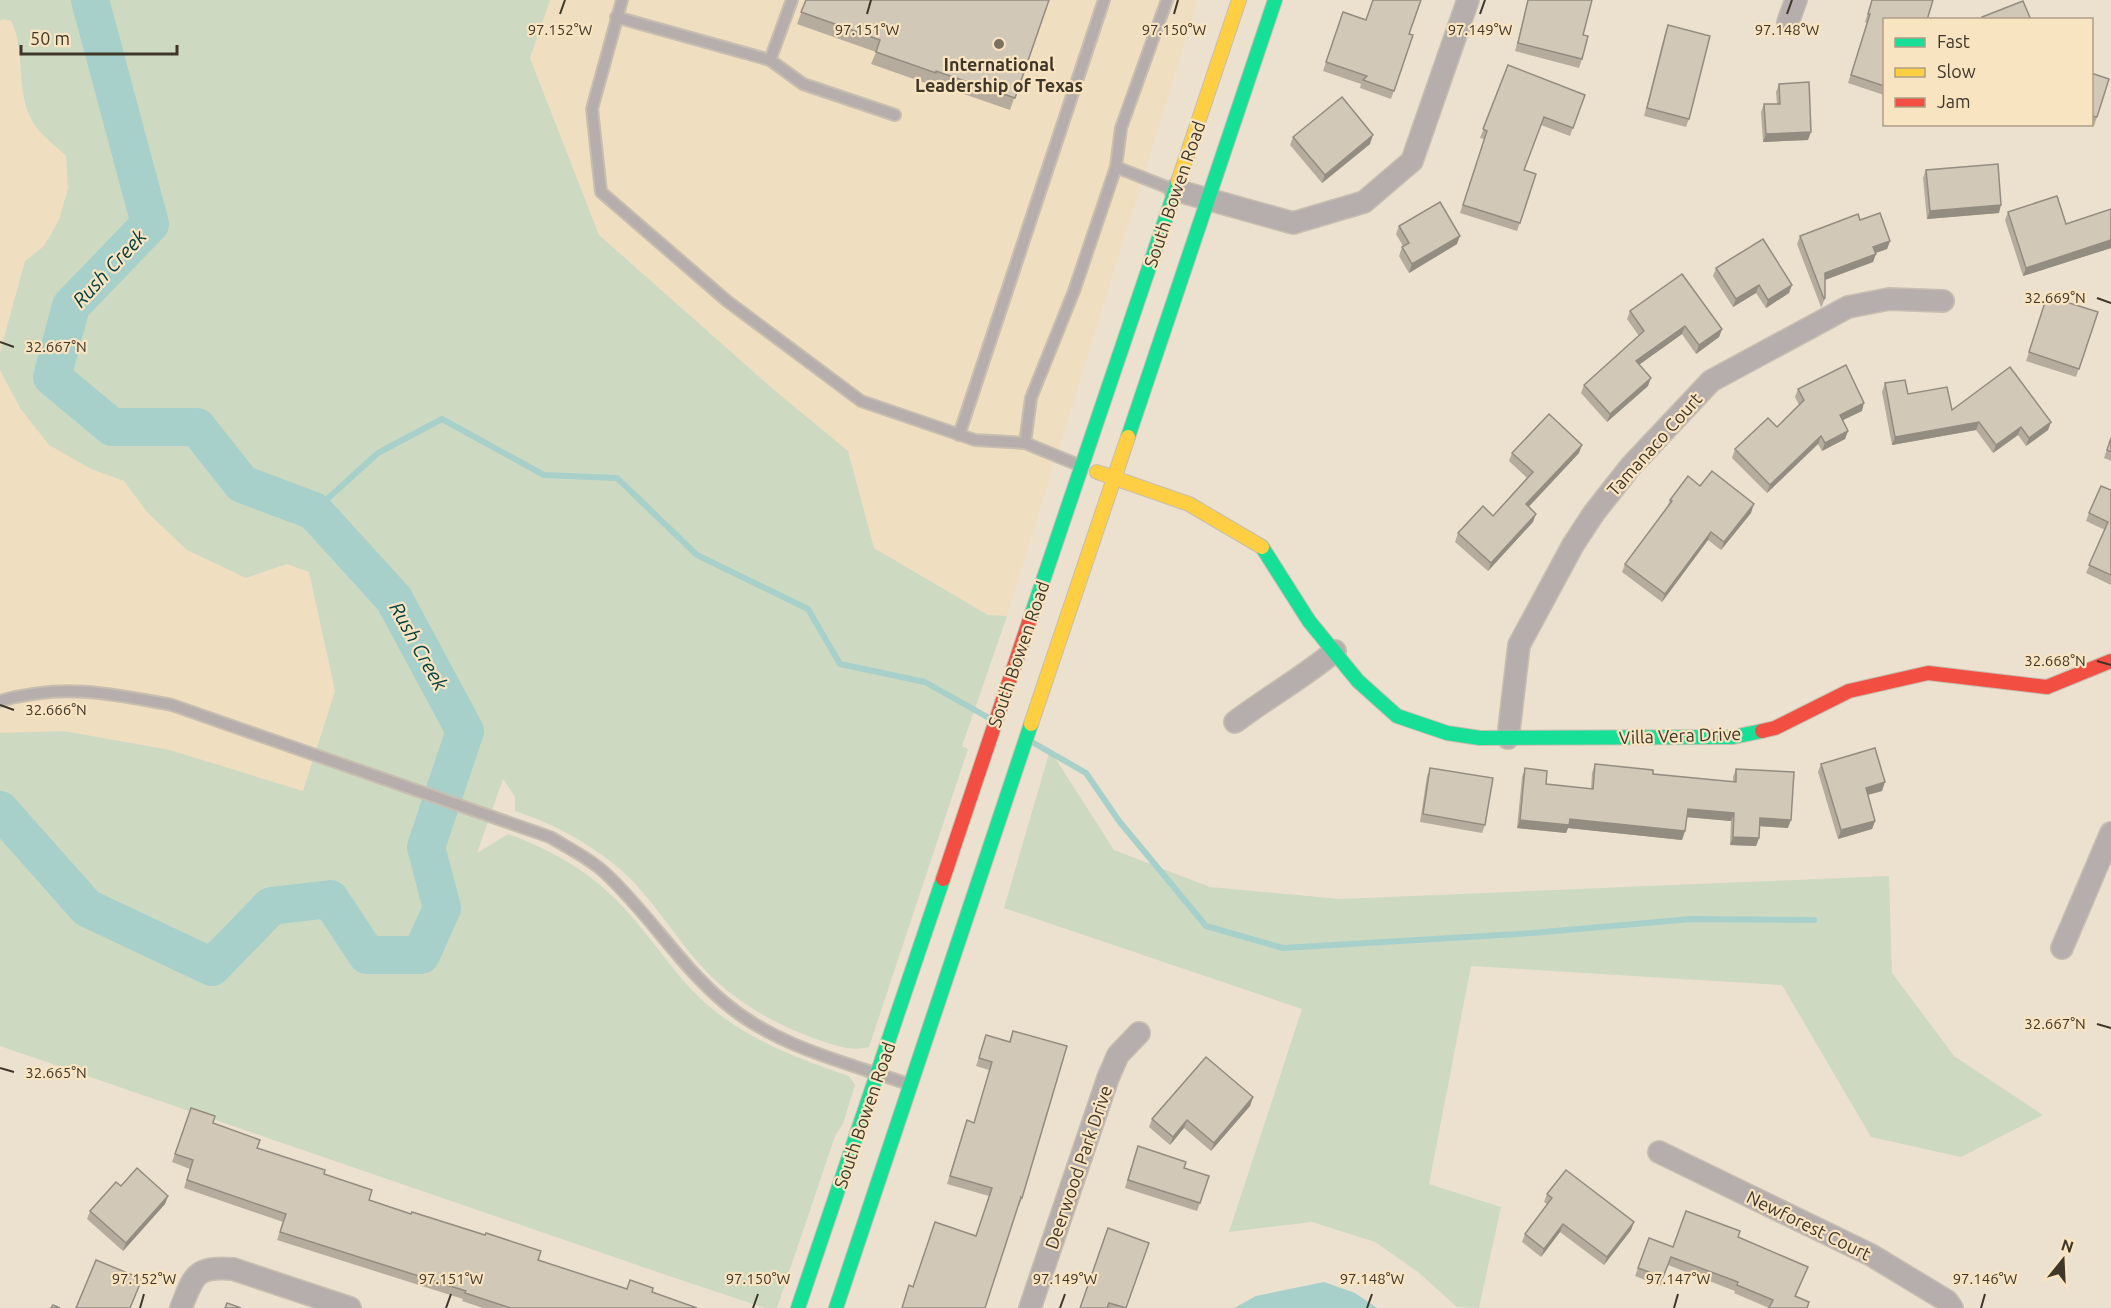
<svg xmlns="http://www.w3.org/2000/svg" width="2111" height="1308" font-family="Ubuntu,sans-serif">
	<rect width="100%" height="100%" fill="#ece1cf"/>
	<g fill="#f0dec0">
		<polygon points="550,0 1198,0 1007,616 988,615 874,548 848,451 773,389 599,235 530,58"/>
		<polygon points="3,19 11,21 17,33 24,105 34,125 66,156 68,188 59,220 44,246 25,261 0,352 0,21"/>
		<polygon points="0,370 20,408 91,469 124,481 147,512 246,578 287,564 309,572 335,691 303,792 170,750 64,731 0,733"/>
	</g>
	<g fill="#ced9c2">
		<path d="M0 0H550L530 58 599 235 773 389 848 451 874 548 988 615 1007 616 962 746 968 749 869 1047C850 1052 834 1045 816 1039 777 1025 741 1005 711 976 676 941 653 896 615 865 585 841 552 823 515 811V797L503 779 477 853 508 834C552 850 591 872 623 907 653 939 676 978 710 1007 751 1041 799 1059 849 1076L855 1085 843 1124 835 1136 777 1308H765L675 1278 0 1046V733L64 731 170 750 303 791 335 691 309 572 287 564 246 578 187 550 147 512 124 481 91 469 49 445 20 408 0 370V352L25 261 44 246 59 220 68 188 66 156C56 146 42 136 34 124 14 93 27 53 11 21L3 19 0 21Z"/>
		<polygon points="1050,750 1114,850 1210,887 1340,899 1889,876 1892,973 1954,1056 2043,1115 1961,1157 1871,1137 1782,985 1471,966 1429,1184 1501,1207 1479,1308 1457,1307 1418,1272 1375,1242 1312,1222 1229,1232 1302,1009 1004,908"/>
	</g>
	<polygon fill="#a7d0cb" points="1324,1282 1355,1293 1377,1308 1234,1308 1256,1296"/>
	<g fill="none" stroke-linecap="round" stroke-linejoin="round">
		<g stroke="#a7d0cb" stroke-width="6">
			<polyline points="314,511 378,453 442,419 544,475 617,478 697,555 808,609 840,664 925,682 989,718"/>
			<polyline points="1032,742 1086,773 1119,821 1206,926 1283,948 1533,933 1691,919 1814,920"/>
		</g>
		<polyline stroke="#a7d0cb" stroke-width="38" points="0,810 87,908 212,967 271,906 330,899 367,955 421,955 442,908 426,847 465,731 394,599 314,511 242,484 197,427 112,427 52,377 71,306 150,224 90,0"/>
		<defs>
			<g id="lane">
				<polyline points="622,0 592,109 601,192 727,301 861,401 975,440 1025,443"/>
				<polyline points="792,0 770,60 803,84 895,115"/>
				<polyline points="616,17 770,60"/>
				<polyline points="1116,167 1174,190"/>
				<polyline points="959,435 1104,0"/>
				<polyline points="1081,466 1025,443 1031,398 1074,291 1116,167 1121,128 1167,0"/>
				<path d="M0 701C62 683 110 693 172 705L550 837C568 848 589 858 604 872 648 912 679 965 725 1003 777 1047 845 1062 908 1084"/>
			</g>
			<g id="street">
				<polyline points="1788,22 1796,0"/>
				<polyline points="1175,190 1293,223 1364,202 1412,161 1468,0"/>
				<path d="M1235 722C1268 697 1304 677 1335 651"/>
				<polyline points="1508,738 1519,645 1573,545 1594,513 1631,466 1711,381 1848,307 1889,299 1943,301"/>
				<polyline points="2062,948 2111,833"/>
				<polyline points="1659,1152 1871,1255 1947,1301 1952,1308"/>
				<path d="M181 1308C194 1276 194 1266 233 1269L350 1308"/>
				<polyline points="1030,1308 1108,1078 1118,1055 1139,1033"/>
			</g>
			<g id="fast">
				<polyline points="1128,437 1275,0"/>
				<polyline points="1262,547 1309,621 1358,681 1397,716 1447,733 1480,738 1733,737 1762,731"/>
				<polyline points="1030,619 1178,182"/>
				<polyline points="798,1308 943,879"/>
				<polyline points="836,1308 1031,724"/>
			</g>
			<g id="slow">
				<polyline points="1178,182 1239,0"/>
				<polyline points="1097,472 1189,504 1262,547"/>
				<polyline points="1031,724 1128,437"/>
			</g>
			<g id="jam">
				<polyline points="1762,731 1775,728 1849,691 1928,673 2047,687 2111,661"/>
				<polyline points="943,879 1030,619"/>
			</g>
		</defs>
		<use href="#lane" stroke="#c7beb0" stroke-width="14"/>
		<use href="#street" stroke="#c7beb0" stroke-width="24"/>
		<use href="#fast" stroke="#c7beb0" stroke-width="16"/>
		<use href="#slow" stroke="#c7beb0" stroke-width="16"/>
		<use href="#jam" stroke="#c7beb0" stroke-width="16"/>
		<use href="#lane" stroke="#b6aeac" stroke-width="10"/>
		<use href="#street" stroke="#b6aeac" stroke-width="21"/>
		<use href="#fast" stroke="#16e098" stroke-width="14"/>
		<use href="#slow" stroke="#ffcf43" stroke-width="14"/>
		<use href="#jam" stroke="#f24e42" stroke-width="14"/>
	</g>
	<g fill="#b5ac9d">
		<polygon points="806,0 1049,0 1010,110 932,83 931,85 871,64 876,52 797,24"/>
		<polygon points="1528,0 1592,0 1583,35 1582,59 1579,68 1515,51"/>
		<polygon points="1872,0 1933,0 1884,20 1884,95 1848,83 1867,23 1865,22"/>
		<polygon points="1343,12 1413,35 1391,99 1360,88 1361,84 1323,71"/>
		<polygon points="1668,25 1689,119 1686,127 1644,116 1665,33"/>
		<polygon points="1508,65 1585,95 1570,136 1541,125 1524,170 1536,174 1517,231 1460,213 1484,139 1480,138"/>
		<polygon points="2091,73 2109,79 2094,126 2091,124"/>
		<polygon points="1779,84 1808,140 1763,142 1761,112 1764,104 1777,104 1776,92"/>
		<polygon points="1293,137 1370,144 1322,183 1290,145"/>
		<polygon points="1926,170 1999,213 1927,219 1923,178"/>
		<polygon points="2111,209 2111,248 2023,276 2005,220 2008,212 2066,224"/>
		<polygon points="1860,220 1890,241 1887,249 1875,253 1873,262 1825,280 1825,298 1822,306 1821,307 1797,244 1800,236"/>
		<polygon points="1399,226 1457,244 1409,273 1399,256 1402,247 1403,246 1396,234"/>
		<polygon points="1716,268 1789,293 1766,308 1756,293 1733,307 1713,276"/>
		<polygon points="2047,296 2098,312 2076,377 2026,361"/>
		<polygon points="1630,311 1722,329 1719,337 1696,354 1682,334 1639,365 1648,386 1607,422 1581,393 1584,385 1639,336 1627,319"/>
		<polygon points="1885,383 1908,394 1952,410 2051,422 2048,430 2026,446 2018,435 1993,453 1976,430 1892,445 1882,392"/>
		<polygon points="1798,389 1862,411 1843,420 1848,431 1845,439 1822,451 1818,444 1767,493 1732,458 1735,449 1777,427 1799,405 1795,397"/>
		<polygon points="2111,437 2111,461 2104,458"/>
		<polygon points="1512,453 1579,453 1528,507 1533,522 1488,571 1455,542 1458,533 1493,516 1527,478 1509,461"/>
		<polygon points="1700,486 1751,513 1721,550 1708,540 1662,602 1622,572 1625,564 1667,508 1670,500"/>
		<polygon points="2111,490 2111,585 2086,573 2105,530 2086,521 2089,513"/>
		<polygon points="1595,764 1653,774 1733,782 1733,777 1736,769 1788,828 1759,826 1759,838 1756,846 1730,845 1731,821 1687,817 1685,831 1682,840 1568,828 1566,833 1517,828 1522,777 1525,768 1546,784 1591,789 1592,773"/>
		<polygon points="1821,764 1882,791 1868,795 1875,821 1872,829 1838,839 1818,772"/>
		<polygon points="1430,768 1485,825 1482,833 1420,822 1427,776"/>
		<polygon points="1013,1031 1022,1198 1019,1206 1018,1205 913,1287 976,1236 989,1196 947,1184 964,1129 974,1122 989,1070 976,1066 986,1035 1009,1042"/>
		<polygon points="1253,1097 1250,1106 1211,1151 1184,1128 1170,1145 1149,1127 1152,1119"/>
		<polygon points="191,1108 213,1123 257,1148 324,1174 369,1200 538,1260 627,1289 652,1292 697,1308 483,1308 462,1301 463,1299 277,1240 283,1222 184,1188 190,1169 172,1162"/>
		<polygon points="1135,1154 1184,1168 1200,1203 1197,1211 1125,1188"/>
		<polygon points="1547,1194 1634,1222 1631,1230 1604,1265 1560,1232 1541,1257 1522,1242 1525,1234 1547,1204 1544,1202"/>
		<polygon points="168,1196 165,1204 123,1251 87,1219 90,1211"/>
		<polygon points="1108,1228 1126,1308 1080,1308"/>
		<polygon points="1738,1237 1808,1267 1796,1296 1807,1308 1769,1308 1734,1293 1735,1291 1668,1265 1660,1286 1635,1276 1649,1238 1673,1247"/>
	</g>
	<g fill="#938c80">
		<polygon points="1811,132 1808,140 1763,142 1766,134"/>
		<polygon points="1373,135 1370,144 1322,183 1325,175"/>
		<polygon points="2001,205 1999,213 1927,219 1930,211"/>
		<polygon points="1460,236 1457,244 1409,273 1412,264"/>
		<polygon points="2111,240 2111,248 2023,276 2026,268"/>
		<polygon points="1890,241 1887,249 1870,255 1873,247"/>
		<polygon points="1876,254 1873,262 1822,281 1825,273"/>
		<polygon points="1759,285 1756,293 1733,307 1736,299"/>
		<polygon points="1792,285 1789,293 1766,308 1768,300"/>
		<polygon points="1685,326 1682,334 1633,369 1636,361"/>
		<polygon points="1722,329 1719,337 1696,354 1699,345"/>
		<polygon points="1651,378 1648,386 1607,422 1610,414"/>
		<polygon points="1864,403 1862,411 1837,423 1840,415"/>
		<polygon points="1979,422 1976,430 1892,445 1895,437"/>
		<polygon points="2051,422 2048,430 2026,446 2029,438"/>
		<polygon points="2021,427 2018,435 1993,453 1996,445"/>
		<polygon points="1848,431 1845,439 1822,451 1825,443"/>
		<polygon points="1821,436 1818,444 1767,493 1770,485"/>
		<polygon points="1582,445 1579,453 1523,513 1526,504"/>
		<polygon points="1754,504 1751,513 1721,550 1724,542"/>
		<polygon points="1536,514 1533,522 1488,571 1491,563"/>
		<polygon points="1711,532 1708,540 1662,602 1665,594"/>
		<polygon points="1885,782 1882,791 1863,796 1866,788"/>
		<polygon points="1688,809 1734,813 1731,821 1685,817"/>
		<polygon points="1760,818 1791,820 1788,828 1757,826"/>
		<polygon points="1570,819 1685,831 1682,840 1568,828 1566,833 1517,828 1520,820"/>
		<polygon points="1875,821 1872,829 1838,839 1841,830"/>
		<polygon points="1733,837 1759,838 1756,846 1730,845"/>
		<polygon points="1253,1097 1250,1106 1211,1151 1214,1143"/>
		<polygon points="1187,1120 1184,1128 1170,1145 1173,1137"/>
		<polygon points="168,1196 165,1204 123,1251 126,1243"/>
		<polygon points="1634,1222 1631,1230 1604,1265 1607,1257"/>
		<polygon points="1563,1224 1560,1232 1541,1257 1544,1249"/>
	</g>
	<g fill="#d2c8b7" stroke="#938c80" stroke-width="1.5">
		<polygon points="806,0 1049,0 1015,98 936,71 936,73 876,52 880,40 801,12"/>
		<polygon points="1373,0 1421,0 1409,34 1413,35 1394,91 1363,80 1367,76 1326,62 1343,12 1366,20"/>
		<polygon points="1528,0 1592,0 1583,35 1588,36 1582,59 1518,43"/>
		<polygon points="1872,0 1933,0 1927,20 1884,20 1884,86 1851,75 1870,14 1868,14"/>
		<polygon points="2023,1 2031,20 1983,20 1982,17"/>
		<polygon points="1668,25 1710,36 1689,119 1647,108"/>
		<polygon points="1508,65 1585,95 1573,128 1544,117 1524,170 1536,174 1520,223 1463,205 1487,131 1483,129"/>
		<polygon points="2091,73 2109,79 2097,117 2091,116"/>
		<polygon points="1809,82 1811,132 1766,134 1764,104 1780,104 1779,84"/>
		<polygon points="1342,97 1373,135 1325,175 1293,137"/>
		<polygon points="1998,164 2001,205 1930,211 1926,170"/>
		<polygon points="2057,196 2066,224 2111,209 2111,240 2026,268 2008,212"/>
		<polygon points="1440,202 1460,236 1412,264 1402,247 1409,243 1399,226"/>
		<polygon points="1880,213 1890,241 1873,247 1876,254 1825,273 1825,298 1824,299 1800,236 1858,214 1860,220"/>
		<polygon points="1763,239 1792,285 1768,300 1759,285 1736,299 1716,268"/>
		<polygon points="1682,274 1722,329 1699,345 1685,326 1636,361 1651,378 1610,414 1584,385 1644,331 1630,311"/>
		<polygon points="2047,296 2098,312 2079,369 2029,352"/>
		<polygon points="1846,365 1864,403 1840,415 1848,431 1825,443 1821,436 1770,485 1735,449 1768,418 1777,427 1804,400 1798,389"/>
		<polygon points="2010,367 2051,422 2029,438 2021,427 1996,445 1979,422 1895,437 1885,383 1905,380 1908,394 1947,387 1952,410"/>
		<polygon points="1549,414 1582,445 1526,504 1536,514 1491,563 1458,533 1483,506 1493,516 1533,472 1512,453"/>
		<polygon points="2111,438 2111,452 2107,450"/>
		<polygon points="1712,471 1754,504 1724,542 1711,532 1665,594 1625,564 1672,501 1670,500 1688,476 1700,486"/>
		<polygon points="2101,486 2111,490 2111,575 2089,565 2108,522 2089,513"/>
		<polygon points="1875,748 1885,782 1866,788 1875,821 1841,830 1821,764"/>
		<polygon points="1595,764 1653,770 1653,774 1736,782 1736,769 1794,772 1791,820 1760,818 1759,838 1733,837 1734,813 1688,809 1685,831 1570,819 1569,825 1520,820 1525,768 1547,771 1546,784 1593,789"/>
		<polygon points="1430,768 1493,778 1485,825 1423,814"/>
		<polygon points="1013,1031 1067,1046 1022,1198 1021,1197 985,1308 902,1308 909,1285 913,1287 935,1222 976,1236 992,1188 950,1176 967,1120 974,1123 992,1062 979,1058 986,1035 1010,1042"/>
		<polygon points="1206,1057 1253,1097 1214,1143 1187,1120 1173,1137 1152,1119"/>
		<polygon points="191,1108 215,1116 213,1123 260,1140 257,1148 325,1170 324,1174 372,1190 369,1200 411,1214 412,1212 485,1235 486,1233 541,1251 538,1260 627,1289 630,1280 653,1288 652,1292 697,1308 511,1308 465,1293 466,1291 280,1232 286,1214 187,1180 193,1160 175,1154"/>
		<polygon points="1138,1146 1186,1162 1184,1168 1209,1176 1200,1203 1128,1180"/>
		<polygon points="137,1168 168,1196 126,1243 90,1211 116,1182 121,1186"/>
		<polygon points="1566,1170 1634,1222 1607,1257 1563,1224 1544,1249 1525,1234 1552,1198 1547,1194"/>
		<polygon points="1686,1211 1740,1231 1738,1237 1808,1267 1795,1296 1809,1302 1807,1308 1769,1308 1773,1300 1737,1285 1738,1282 1671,1257 1663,1277 1638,1268 1649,1238 1673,1247"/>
		<polygon points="1108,1228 1149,1243 1126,1308 1109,1303 1107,1308 1080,1308"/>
		<polygon points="96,1260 142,1279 130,1308 76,1308"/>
		<polygon points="227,1303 241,1308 225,1308"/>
		<polygon points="53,1305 60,1308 51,1308"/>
	</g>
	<path fill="none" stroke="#3e3629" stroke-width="2" d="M560 14 565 0M867 14 871 0M1174 14 1178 0M1480 14 1485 0M1787 14 1792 0M2097 298 2111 303M0 342 14 347M2097 661 2111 665M0 705 14 710M2097 1024 2111 1028M0 1068 14 1072M140 1308 144 1294M446 1308 451 1294M753 1308 758 1294M1060 1308 1065 1294M1367 1308 1372 1294M1674 1308 1678 1294M1981 1308 1985 1294"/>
	<circle fill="#7b7263" stroke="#f9e4c2" stroke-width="2" cx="999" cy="44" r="6"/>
	<g text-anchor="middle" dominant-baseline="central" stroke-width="4.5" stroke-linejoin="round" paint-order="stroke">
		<g font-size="18" font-weight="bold" fill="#3e3629" stroke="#f9e4c2">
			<text x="999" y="64">International<tspan x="999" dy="21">Leadership of Texas</tspan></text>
		</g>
		<g font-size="18" fill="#3e3629" stroke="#f9e4c2">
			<text transform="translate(1174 194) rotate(-71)">South Bowen Road</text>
			<text transform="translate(1654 444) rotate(-48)">Tamanaco Court</text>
			<text transform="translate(1018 654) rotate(-71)">South Bowen Road</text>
			<text transform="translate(1680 735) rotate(-2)">Villa Vera Drive</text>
			<text transform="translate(864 1115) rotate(-71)">South Bowen Road</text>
			<text transform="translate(1078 1167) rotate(-71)">Deerwood Park Drive</text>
			<text transform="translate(1809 1225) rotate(26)">Newforest Court</text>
		</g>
		<g font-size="20" font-style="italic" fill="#034041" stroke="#f9e4c2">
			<text transform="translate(109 268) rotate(-47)">Rush Creek</text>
			<text transform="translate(419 646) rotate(61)">Rush Creek</text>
		</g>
	</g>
	<g font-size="15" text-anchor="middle" fill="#3e3629" stroke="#f9e4c2" stroke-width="4.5" stroke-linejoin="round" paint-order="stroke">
		<text x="560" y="35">97.152°W</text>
		<text x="867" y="35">97.151°W</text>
		<text x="1174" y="35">97.150°W</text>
		<text x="1480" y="35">97.149°W</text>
		<text x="1787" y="35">97.148°W</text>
		<text x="2055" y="303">32.669°N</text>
		<text x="56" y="352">32.667°N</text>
		<text x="2055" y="666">32.668°N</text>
		<text x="56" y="715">32.666°N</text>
		<text x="2055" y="1029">32.667°N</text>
		<text x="56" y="1078">32.665°N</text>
		<text x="144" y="1284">97.152°W</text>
		<text x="451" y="1284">97.151°W</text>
		<text x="758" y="1284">97.150°W</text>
		<text x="1065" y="1284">97.149°W</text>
		<text x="1372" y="1284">97.148°W</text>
		<text x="1678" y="1284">97.147°W</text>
		<text x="1985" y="1284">97.146°W</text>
	</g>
	<rect x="1883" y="18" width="210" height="108" fill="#f9e4c2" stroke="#ae9e85" stroke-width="1.5"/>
	<rect x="1895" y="38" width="30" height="9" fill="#16e098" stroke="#ae9e85" stroke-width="1.5"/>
	<text x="1937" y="48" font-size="18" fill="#3e3629">Fast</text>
	<rect x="1895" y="68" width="30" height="9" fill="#ffcf43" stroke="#ae9e85" stroke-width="1.5"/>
	<text x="1937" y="78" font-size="18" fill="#3e3629">Slow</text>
	<rect x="1895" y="98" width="30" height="9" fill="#f24e42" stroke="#ae9e85" stroke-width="1.5"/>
	<text x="1937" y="108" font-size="18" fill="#3e3629">Jam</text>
	<g transform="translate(2063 1260) rotate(18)" stroke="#f9e4c2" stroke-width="4.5" paint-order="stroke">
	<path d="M0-4.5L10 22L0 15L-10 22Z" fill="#3e3629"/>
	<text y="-9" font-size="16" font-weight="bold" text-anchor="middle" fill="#3e3629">N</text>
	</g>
	<path d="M21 45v9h156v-9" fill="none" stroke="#3e3629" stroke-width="3"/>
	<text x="30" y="45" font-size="18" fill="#3e3629" stroke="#f9e4c2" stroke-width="4.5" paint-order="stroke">50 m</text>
</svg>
